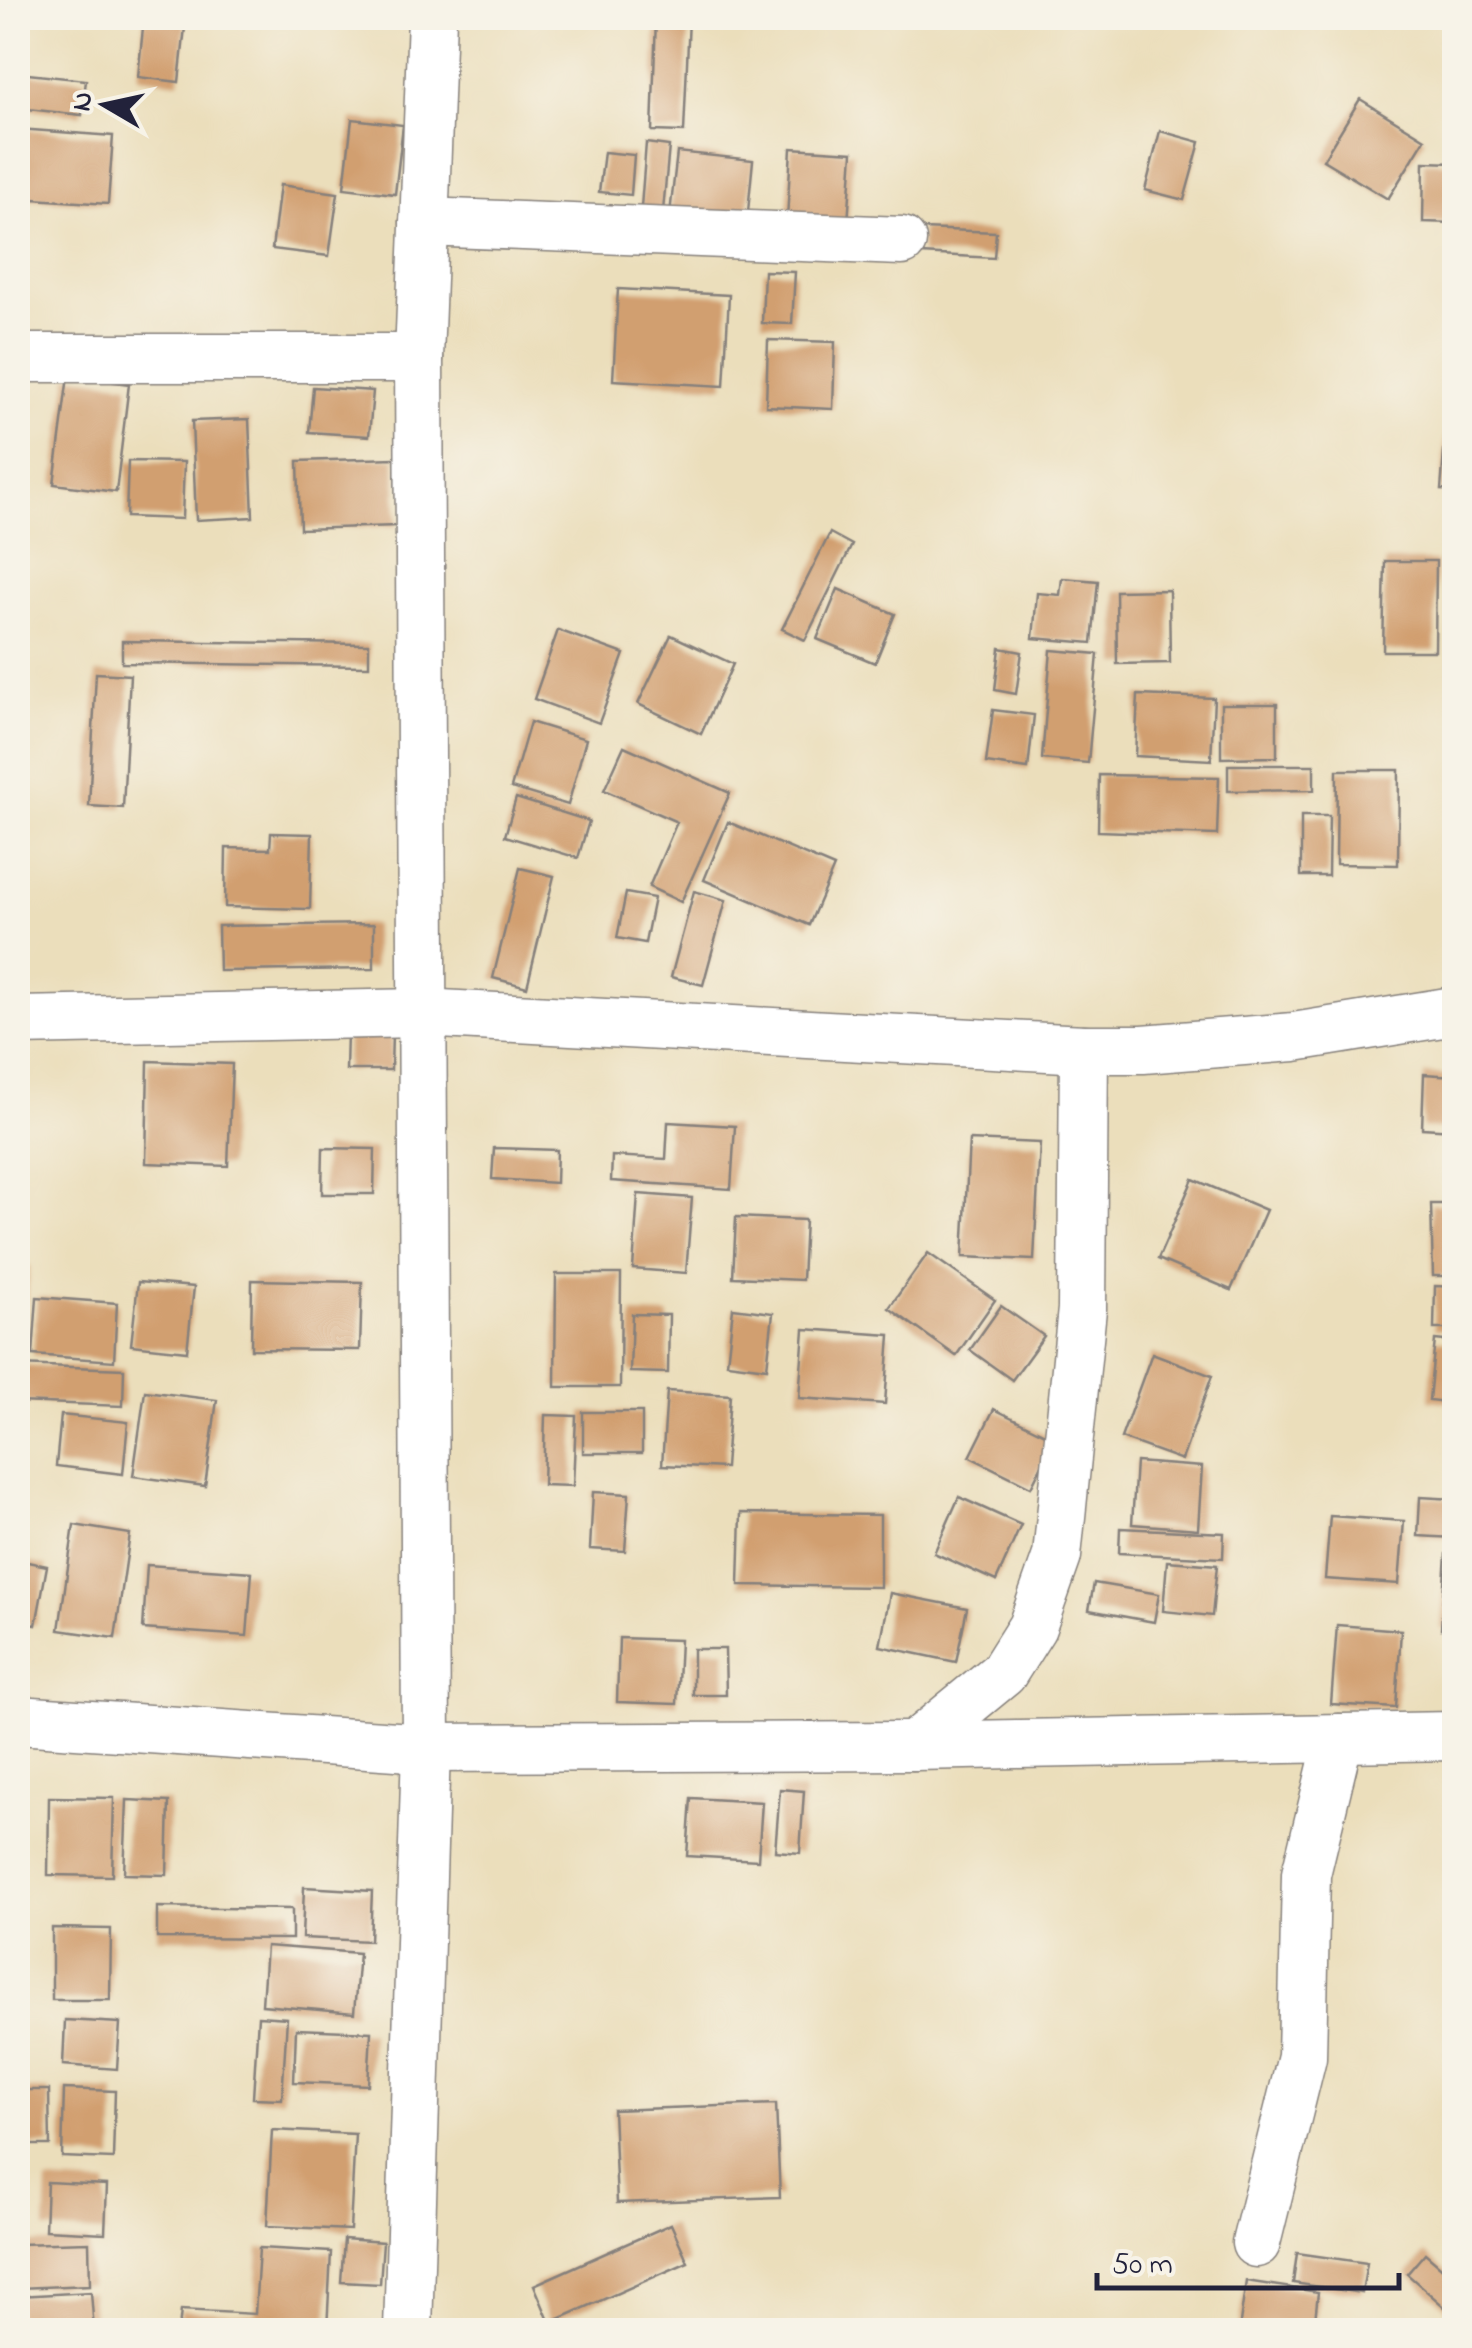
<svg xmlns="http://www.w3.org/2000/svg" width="1472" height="2348" font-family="'Indie Flower',sans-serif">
	<rect width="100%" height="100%" fill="#f7f3e8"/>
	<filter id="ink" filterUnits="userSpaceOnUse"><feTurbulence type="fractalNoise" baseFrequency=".01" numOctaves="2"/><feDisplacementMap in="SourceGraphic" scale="20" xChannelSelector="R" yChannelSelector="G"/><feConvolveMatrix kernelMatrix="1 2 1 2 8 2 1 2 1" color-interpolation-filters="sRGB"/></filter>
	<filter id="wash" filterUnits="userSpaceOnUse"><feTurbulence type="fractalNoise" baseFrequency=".0048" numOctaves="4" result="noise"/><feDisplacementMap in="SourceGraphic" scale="40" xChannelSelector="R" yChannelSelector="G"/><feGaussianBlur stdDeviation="2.25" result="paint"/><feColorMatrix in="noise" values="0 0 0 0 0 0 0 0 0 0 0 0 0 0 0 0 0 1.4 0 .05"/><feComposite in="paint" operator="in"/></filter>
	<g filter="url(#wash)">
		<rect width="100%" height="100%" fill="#ebdebb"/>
		<g id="blocks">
			<g fill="#d19f6f">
				<polygon points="144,18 186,18 179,82 138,77"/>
				<polygon points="336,18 419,18 418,27 336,20"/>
				<polygon points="656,18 689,18 684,132 652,131"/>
				<polygon points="18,73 86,80 82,115 18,108"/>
				<polygon points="1360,99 1425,139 1388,199 1323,160"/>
				<polygon points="352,119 403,125 395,194 344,188"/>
				<polygon points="18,129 113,136 108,204 18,198"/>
				<polygon points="1160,131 1200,142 1184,200 1145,190"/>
				<polygon points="646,143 669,146 662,222 640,220"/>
				<polygon points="791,148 853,152 848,223 787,220"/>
				<polygon points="604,152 634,155 631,195 599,192"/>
				<polygon points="677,152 753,160 747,222 670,214"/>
				<polygon points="1424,162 1454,163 1454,223 1423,222"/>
				<polygon points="280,185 338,193 329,256 272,249"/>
				<polygon points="922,229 996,232 994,258 921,254"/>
				<polygon points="764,271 795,272 792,324 762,323"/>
				<polygon points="618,289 729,295 724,386 613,380"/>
				<polygon points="768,340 835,342 833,409 766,406"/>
				<polygon points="68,376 129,384 116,492 54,484"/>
				<polygon points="313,387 373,391 369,436 309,432"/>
				<polygon points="1448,401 1454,402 1454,491 1441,490"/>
				<polygon points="249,419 253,517 196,520 192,421"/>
				<polygon points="395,458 397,526 300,529 298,461"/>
				<polygon points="128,461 184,462 182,519 126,517"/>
				<polygon points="830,533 852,545 805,640 782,629"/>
				<polygon points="1385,561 1436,561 1435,651 1383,651"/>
				<polygon points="1062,578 1098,581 1092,643 1033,638 1037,593 1060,595"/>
				<polygon points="838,589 895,614 875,663 817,639"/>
				<polygon points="1169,590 1170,663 1117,664 1116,591"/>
				<polygon points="558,630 624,654 599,723 534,699"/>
				<polygon points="671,635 733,664 701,734 638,704"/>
				<polygon points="122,641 369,644 369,666 122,663"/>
				<polygon points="1000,648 1022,652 1016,694 995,690"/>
				<polygon points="1051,650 1098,654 1088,763 1042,759"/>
				<polygon points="96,673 130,675 123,808 89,806"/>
				<polygon points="1138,695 1214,698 1211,760 1135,756"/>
				<polygon points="1221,704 1277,704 1277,757 1221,758"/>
				<polygon points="993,710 1034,715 1028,769 986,763"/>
				<polygon points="530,722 586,739 568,805 511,788"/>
				<polygon points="624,746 730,793 681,902 649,887 677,822 604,790"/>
				<polygon points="1228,765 1314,765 1314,790 1228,791"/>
				<polygon points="1337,770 1399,770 1398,865 1336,864"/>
				<polygon points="1099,775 1219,777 1217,835 1098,831"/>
				<polygon points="516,798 589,821 578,858 505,836"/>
				<polygon points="1301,816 1329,816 1328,876 1301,876"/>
				<polygon points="728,822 834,867 809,925 704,880"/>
				<polygon points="271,833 312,834 310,909 225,907 226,848 270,849"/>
				<polygon points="520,868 554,876 527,987 493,978"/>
				<polygon points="694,891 726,900 703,985 671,977"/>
				<polygon points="626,893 654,898 645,943 617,938"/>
				<polygon points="374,924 374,969 219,971 218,926"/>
				<polygon points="347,1032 392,1033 391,1070 346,1070"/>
				<polygon points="148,1061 232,1064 228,1166 146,1163"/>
				<polygon points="1424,1074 1454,1076 1454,1130 1422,1128"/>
				<polygon points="668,1122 735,1126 731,1189 611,1181 612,1156 666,1159"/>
				<polygon points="969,1140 1040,1143 1034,1260 963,1257"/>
				<polygon points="323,1148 375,1149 374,1194 322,1194"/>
				<polygon points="494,1148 557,1150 556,1183 492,1179"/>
				<polygon points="1193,1179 1266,1210 1231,1290 1158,1259"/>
				<polygon points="638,1194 692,1198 686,1273 633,1269"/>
				<polygon points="1431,1204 1454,1204 1454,1276 1433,1276"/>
				<polygon points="736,1217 805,1220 802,1280 733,1277"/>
				<polygon points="928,1253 995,1300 956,1356 889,1308"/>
				<polygon points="18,1264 30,1265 25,1320 18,1320"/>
				<polygon points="556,1274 621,1274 620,1387 555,1387"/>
				<polygon points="252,1280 362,1282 360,1350 251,1349"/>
				<polygon points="138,1282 194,1287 187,1351 131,1345"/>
				<polygon points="1435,1286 1454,1287 1454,1329 1434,1329"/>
				<polygon points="37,1297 117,1303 114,1361 33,1355"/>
				<polygon points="1001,1306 1044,1336 1012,1380 970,1350"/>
				<polygon points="733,1308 773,1313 767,1368 727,1363"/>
				<polygon points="632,1314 669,1315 668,1373 630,1372"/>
				<polygon points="804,1329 890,1335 885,1404 799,1398"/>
				<polygon points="1435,1340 1454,1342 1454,1403 1429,1400"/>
				<polygon points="1152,1353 1212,1376 1182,1460 1121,1438"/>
				<polygon points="18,1365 124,1369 123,1406 18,1402"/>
				<polygon points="145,1391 217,1400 205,1486 133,1476"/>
				<polygon points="667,1391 730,1395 725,1468 662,1465"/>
				<polygon points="994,1409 1055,1439 1031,1487 970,1457"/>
				<rect x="583" y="1412" width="59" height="41"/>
				<polygon points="61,1415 128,1422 123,1474 56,1466"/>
				<polygon points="545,1415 576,1416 573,1486 543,1485"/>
				<polygon points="1136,1462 1202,1467 1198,1529 1132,1524"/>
				<polygon points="593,1492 629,1494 625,1551 590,1549"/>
				<polygon points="959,1497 1021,1525 996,1581 934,1553"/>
				<polygon points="1420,1497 1454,1499 1454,1538 1418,1536"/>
				<polygon points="741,1513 880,1515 880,1587 739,1585"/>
				<polygon points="1330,1516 1404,1521 1399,1584 1325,1579"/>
				<polygon points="74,1525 130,1534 115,1638 59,1630"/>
				<polygon points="1120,1528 1224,1533 1223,1558 1119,1553"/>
				<polygon points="1446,1554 1454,1554 1454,1630 1441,1629"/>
				<polygon points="18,1560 47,1566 36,1625 18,1622"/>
				<polygon points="1167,1561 1217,1565 1212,1616 1163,1611"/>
				<polygon points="147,1565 252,1572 247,1636 143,1629"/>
				<polygon points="1094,1583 1159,1594 1154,1622 1089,1610"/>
				<polygon points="890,1593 967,1608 956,1662 880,1646"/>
				<polygon points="1337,1625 1401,1630 1396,1708 1331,1704"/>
				<polygon points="619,1638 680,1640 677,1704 617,1702"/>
				<polygon points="693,1649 725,1649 726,1695 693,1695"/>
				<polygon points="780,1789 804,1791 800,1853 775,1851"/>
				<polygon points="49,1797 114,1798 112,1876 48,1875"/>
				<polygon points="691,1798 762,1802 758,1860 687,1856"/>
				<polygon points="127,1800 169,1802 167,1875 124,1874"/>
				<polygon points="304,1887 372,1891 370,1941 302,1938"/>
				<polygon points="157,1907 292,1909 292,1939 157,1938"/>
				<polygon points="52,1928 111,1929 110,2000 52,2000"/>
				<polygon points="266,1946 359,1953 354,2013 262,2005"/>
				<polygon points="258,2016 287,2018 282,2099 253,2098"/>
				<polygon points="65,2020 120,2023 117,2069 63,2065"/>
				<polygon points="296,2029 371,2032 368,2085 294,2082"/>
				<polygon points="64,2089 115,2091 113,2159 62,2157"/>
				<polygon points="18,2090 49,2090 50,2145 18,2145"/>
				<polygon points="776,2104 780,2197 617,2203 613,2110"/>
				<polygon points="272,2130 355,2134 350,2230 267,2226"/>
				<polygon points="47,2182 107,2185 105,2233 45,2230"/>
				<polygon points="671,2224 688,2262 550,2323 534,2285"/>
				<polygon points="344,2239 383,2242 380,2284 341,2282"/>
				<polygon points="89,2242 90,2285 18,2288 18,2244"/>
				<polygon points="259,2248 331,2252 327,2330 179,2330 181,2310 255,2314"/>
				<polygon points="1297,2253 1367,2263 1362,2293 1293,2283"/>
				<polygon points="1425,2253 1454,2278 1454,2304 1449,2311 1407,2274"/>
				<polygon points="1246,2281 1318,2292 1314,2330 1239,2330"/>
				<polygon points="91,2292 94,2330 18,2330 18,2296"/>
			</g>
		</g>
	</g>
	<g filter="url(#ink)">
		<use href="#blocks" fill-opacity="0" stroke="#86807b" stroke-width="2.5"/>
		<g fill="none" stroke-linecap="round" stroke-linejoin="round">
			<defs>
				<g id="street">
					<polyline points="424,222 902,241"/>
					<polyline points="18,358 419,358"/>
					<polyline points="18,1021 422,1013 1084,1049 1143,1049 1294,1037 1454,1011"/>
					<polyline points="18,1720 426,1748 914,1746 1454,1736"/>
					<polyline points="914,1746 1003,1673 1032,1627 1057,1556 1082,1309 1084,1049"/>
					<polyline points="1256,2243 1302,2057 1306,1874 1339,1738"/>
					<polyline points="408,2330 426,1748 419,358 432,18"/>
				</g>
			</defs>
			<use href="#street" stroke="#86807b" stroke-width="51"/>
			<use href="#street" stroke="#fff" stroke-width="48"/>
		</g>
	</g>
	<rect width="1472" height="2348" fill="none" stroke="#f7f3e8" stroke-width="60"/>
	<g transform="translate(105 105) rotate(279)" stroke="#f7f3e8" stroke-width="8" paint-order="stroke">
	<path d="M0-8L18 38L0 25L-18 38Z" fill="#22223b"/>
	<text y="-15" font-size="28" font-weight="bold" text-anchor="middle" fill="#22223b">N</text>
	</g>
	<path d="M1097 2273v15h302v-15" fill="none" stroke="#22223b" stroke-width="5"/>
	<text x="1112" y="2273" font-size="30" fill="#22223b" stroke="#f7f3e8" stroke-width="8" paint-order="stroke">50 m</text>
</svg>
